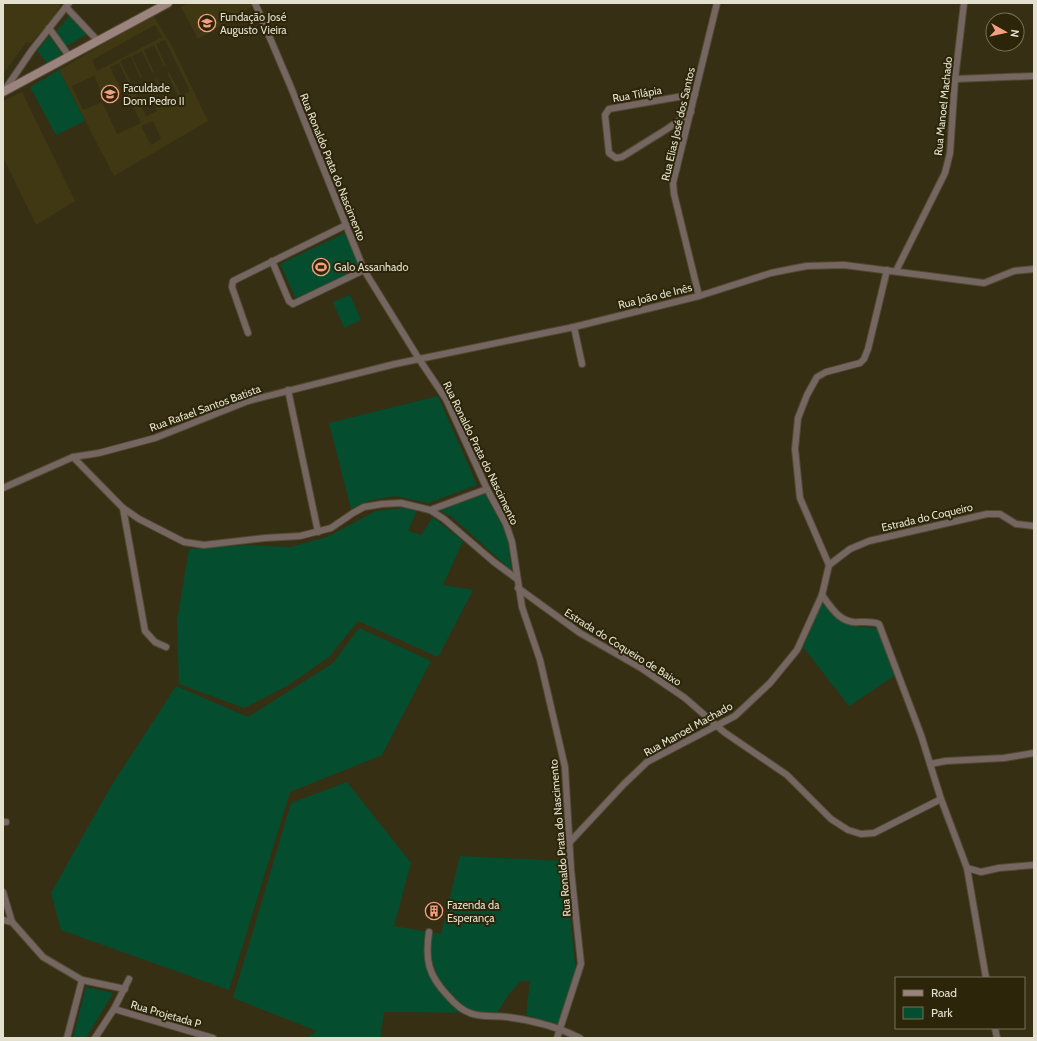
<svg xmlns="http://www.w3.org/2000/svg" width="1037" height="1041" font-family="Cabin,sans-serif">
	<rect width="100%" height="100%" fill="#362f14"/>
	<g fill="#403713" fill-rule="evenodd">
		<polygon points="3,3 61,3 55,15 30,44 27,42 25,44 3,74"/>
		<polygon points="189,3 252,3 253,6 198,39 181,7"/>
		<path d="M153 15 172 46 208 121 114 176 59 70ZM155 25 162 37 97 71 92 60ZM165 40 190 91 182 96 169 72 167 73 179 98 168 103 156 77 155 78 166 104 158 108 146 82 144 83 157 111 146 116 132 86 125 89 141 123 117 134 102 102 83 110 72 86 94 76 105 100 122 92 110 67 119 63 129 84 131 83 120 61 131 56 140 78 142 77 132 56 142 51 152 73 154 72 144 50 154 45 164 67 166 66 156 44ZM153 121 161 139 151 145 141 126Z"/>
		<polygon points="22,92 75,201 36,225 3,157 3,101"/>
	</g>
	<g fill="#044e2f">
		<polygon points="70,15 87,34 65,47 55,33"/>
		<polygon points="49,36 62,54 47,63 37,51"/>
		<polygon points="59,70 85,121 56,135 30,87"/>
		<polygon points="345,233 362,270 297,301 280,264"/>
		<polygon points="350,295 361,320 344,328 333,302"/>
		<polygon points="438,396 477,485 428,503 395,496 371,500 351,509 329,423"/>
		<polygon points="485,494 506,533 512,571 452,517 439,510"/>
		<polygon points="403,508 417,510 408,531 421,535 433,517 463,541 443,585 473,590 438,657 358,621 329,657 287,686 244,708 179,684 177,621 189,549 245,545 290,547 327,537 376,511"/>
		<path d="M823 602C844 627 844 626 877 628L894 676 849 706 803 647Z"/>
		<polygon points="359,628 431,661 382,755 290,792 229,990 61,930 51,893 110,788 176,686 248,717 333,663"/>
		<polygon points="347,782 411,863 394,926 441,934 460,856 564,861 576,971 559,1025 526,1015 530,981 521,981 509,994 497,1013 384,1012 380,1038 307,1038 317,1031 233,998 291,803"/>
		<polygon points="86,987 113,993 86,1038 73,1038"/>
	</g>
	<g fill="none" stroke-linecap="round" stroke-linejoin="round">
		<defs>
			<g id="street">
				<polyline points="255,3 290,85 364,270 419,359 446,399 487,489 506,524 512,542 522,607 540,660 565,767 571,870 581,964 557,1038"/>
				<polyline points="66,7 98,41"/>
				<polyline points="49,28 69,56"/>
				<polyline points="955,79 1034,76"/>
				<polyline points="4,91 32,50 69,3"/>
				<polyline points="691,112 667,129 622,157 616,158 609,153 605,115 609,109 695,94"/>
				<polyline points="272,261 289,301 293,304 364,270"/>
				<polyline points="896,271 945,173 950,153 955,79 964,3"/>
				<polyline points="699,296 674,194 673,183 717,3"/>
				<polyline points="574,327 582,364"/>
				<polyline points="248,333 232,287 233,281 346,225"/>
				<polyline points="288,390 318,532"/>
				<polyline points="73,457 123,508 139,519 184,542 204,545 265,538 300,536 331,528 353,513 364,507 382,504 401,503 430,510 444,519 494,562 517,579"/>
				<polyline points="3,488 73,457 99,453 155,438 248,401 395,364 574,327 699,296 771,273 796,268 807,266 844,265 984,283 1014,271 1034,269"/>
				<polyline points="123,508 145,631 155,642 166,647"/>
				<polyline points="430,510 487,489"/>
				<polyline points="829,565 850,549 869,541 987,514 1000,514 1016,524 1034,526"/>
				<polyline points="518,588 580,633 641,668 685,698 724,732 787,775 831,819 848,830 861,834 874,833 941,799 967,868 986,978"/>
				<path d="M822 595C832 609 841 624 859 622 866 622 873 621 879 624L921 735 941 799"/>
				<polyline points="930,764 946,761 1004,758 1034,753"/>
				<polyline points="3,822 6,822"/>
				<polyline points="569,843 624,784 647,762 735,716 770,683 797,650 822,595 829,565 800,498 795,449 798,418 807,395 817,377 826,372 860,363 864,359 868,349 887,270"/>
				<polyline points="967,868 981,872 999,868 1034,865"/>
				<polyline points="3,892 12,922 43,957 82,980 125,989"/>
				<polyline points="3,920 12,922"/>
				<path d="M429 932C425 960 428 975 448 996 454 1003 461 1010 470 1013 481 1018 495 1015 507 1017 532 1020 558 1027 580 1038"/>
				<polyline points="114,1009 213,1038"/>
				<polyline points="995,1028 997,1038"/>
				<polyline points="67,1038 82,980"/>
				<polyline points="95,1038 114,1009 129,979"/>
			</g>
			<polyline id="secondary" points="3,92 168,3"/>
		</defs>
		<use href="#street" stroke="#524b32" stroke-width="8"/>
		<use href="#secondary" stroke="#524b32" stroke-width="10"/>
		<use href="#street" stroke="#756662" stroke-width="6"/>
		<use href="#secondary" stroke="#9b847e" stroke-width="8"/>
	</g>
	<defs>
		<symbol id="school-ring" viewBox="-11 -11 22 22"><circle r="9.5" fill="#2c2509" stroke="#f3a081" stroke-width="1.5"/><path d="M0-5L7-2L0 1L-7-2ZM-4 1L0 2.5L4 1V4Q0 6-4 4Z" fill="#f3a081"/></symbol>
		<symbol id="university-ring" viewBox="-11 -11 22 22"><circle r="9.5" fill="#2c2509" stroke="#f3a081" stroke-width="1.5"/><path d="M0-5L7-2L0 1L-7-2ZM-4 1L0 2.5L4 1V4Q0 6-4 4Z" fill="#f3a081"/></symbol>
		<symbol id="stadium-ring" viewBox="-11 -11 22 22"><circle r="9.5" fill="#2c2509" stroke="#f3a081" stroke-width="1.5"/><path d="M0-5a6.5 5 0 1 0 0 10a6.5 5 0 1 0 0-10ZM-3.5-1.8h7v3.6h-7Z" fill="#f3a081"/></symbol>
		<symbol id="building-ring" viewBox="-11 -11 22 22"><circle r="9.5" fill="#2c2509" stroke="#f3a081" stroke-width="1.5"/><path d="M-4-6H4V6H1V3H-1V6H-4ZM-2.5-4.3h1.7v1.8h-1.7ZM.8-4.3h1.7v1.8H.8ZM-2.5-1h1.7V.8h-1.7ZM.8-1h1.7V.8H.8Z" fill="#f3a081"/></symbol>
	</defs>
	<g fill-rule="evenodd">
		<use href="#school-ring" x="197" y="13" width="20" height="20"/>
		<use href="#university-ring" x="100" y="84" width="20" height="20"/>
		<use href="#stadium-ring" x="311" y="257" width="20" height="20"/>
		<use href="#building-ring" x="424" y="901" width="20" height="20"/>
	</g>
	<g text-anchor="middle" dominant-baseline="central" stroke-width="4" stroke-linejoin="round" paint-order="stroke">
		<g font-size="11" fill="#e3e0cf" stroke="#2c2509" text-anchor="start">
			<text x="220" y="17">Fundação José<tspan x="220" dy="13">Augusto Vieira</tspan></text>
			<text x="123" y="88">Faculdade<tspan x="123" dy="13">Dom Pedro II</tspan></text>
			<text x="334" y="267">Galo Assanhado</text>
			<text x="447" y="905">Fazenda da<tspan x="447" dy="13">Esperança</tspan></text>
		</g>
		<g font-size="11" fill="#e3e0cf" stroke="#2c2509">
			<text transform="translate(637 94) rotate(-10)">Rua Tilápia</text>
			<text transform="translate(943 106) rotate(-84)">Rua Manoel Machado</text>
			<text transform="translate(678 124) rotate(-77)">Rua Elias José dos Santos</text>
			<text transform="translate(333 167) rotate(68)">Rua Ronaldo Prata do Nascimento</text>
			<text transform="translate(655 296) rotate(-14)">Rua João de Inês</text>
			<text transform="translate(205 408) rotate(-20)">Rua Rafael Santos Batista</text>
			<text transform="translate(481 453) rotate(64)">Rua Ronaldo Prata do Nascimento</text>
			<text transform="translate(927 517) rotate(-13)">Estrada do Coqueiro</text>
			<text transform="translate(623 647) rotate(32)">Estrada do Coqueiro de Baixo</text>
			<text transform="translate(688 729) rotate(-29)">Rua Manoel Machado</text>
			<text transform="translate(560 838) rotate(-95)">Rua Ronaldo Prata do Nascimento</text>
			<text transform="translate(166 1014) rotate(16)">Rua Projetada P</text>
		</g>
	</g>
	<rect width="1037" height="1041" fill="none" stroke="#e3e0cf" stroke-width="8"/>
	<rect x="895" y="977" width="130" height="52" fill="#2c2509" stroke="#757058"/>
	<rect x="903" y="990" width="20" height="6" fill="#9b847e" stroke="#757058"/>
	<text x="931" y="997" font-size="12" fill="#e3e0cf">Road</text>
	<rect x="903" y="1007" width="20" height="12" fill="#044e2f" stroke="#757058"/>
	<text x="931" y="1017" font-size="12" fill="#e3e0cf">Park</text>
	<g transform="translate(1005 32) rotate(98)"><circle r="19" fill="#2c2509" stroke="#757058"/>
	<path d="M0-3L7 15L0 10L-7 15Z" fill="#f3a081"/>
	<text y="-6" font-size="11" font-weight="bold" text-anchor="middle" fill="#e3e0cf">N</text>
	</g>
</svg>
